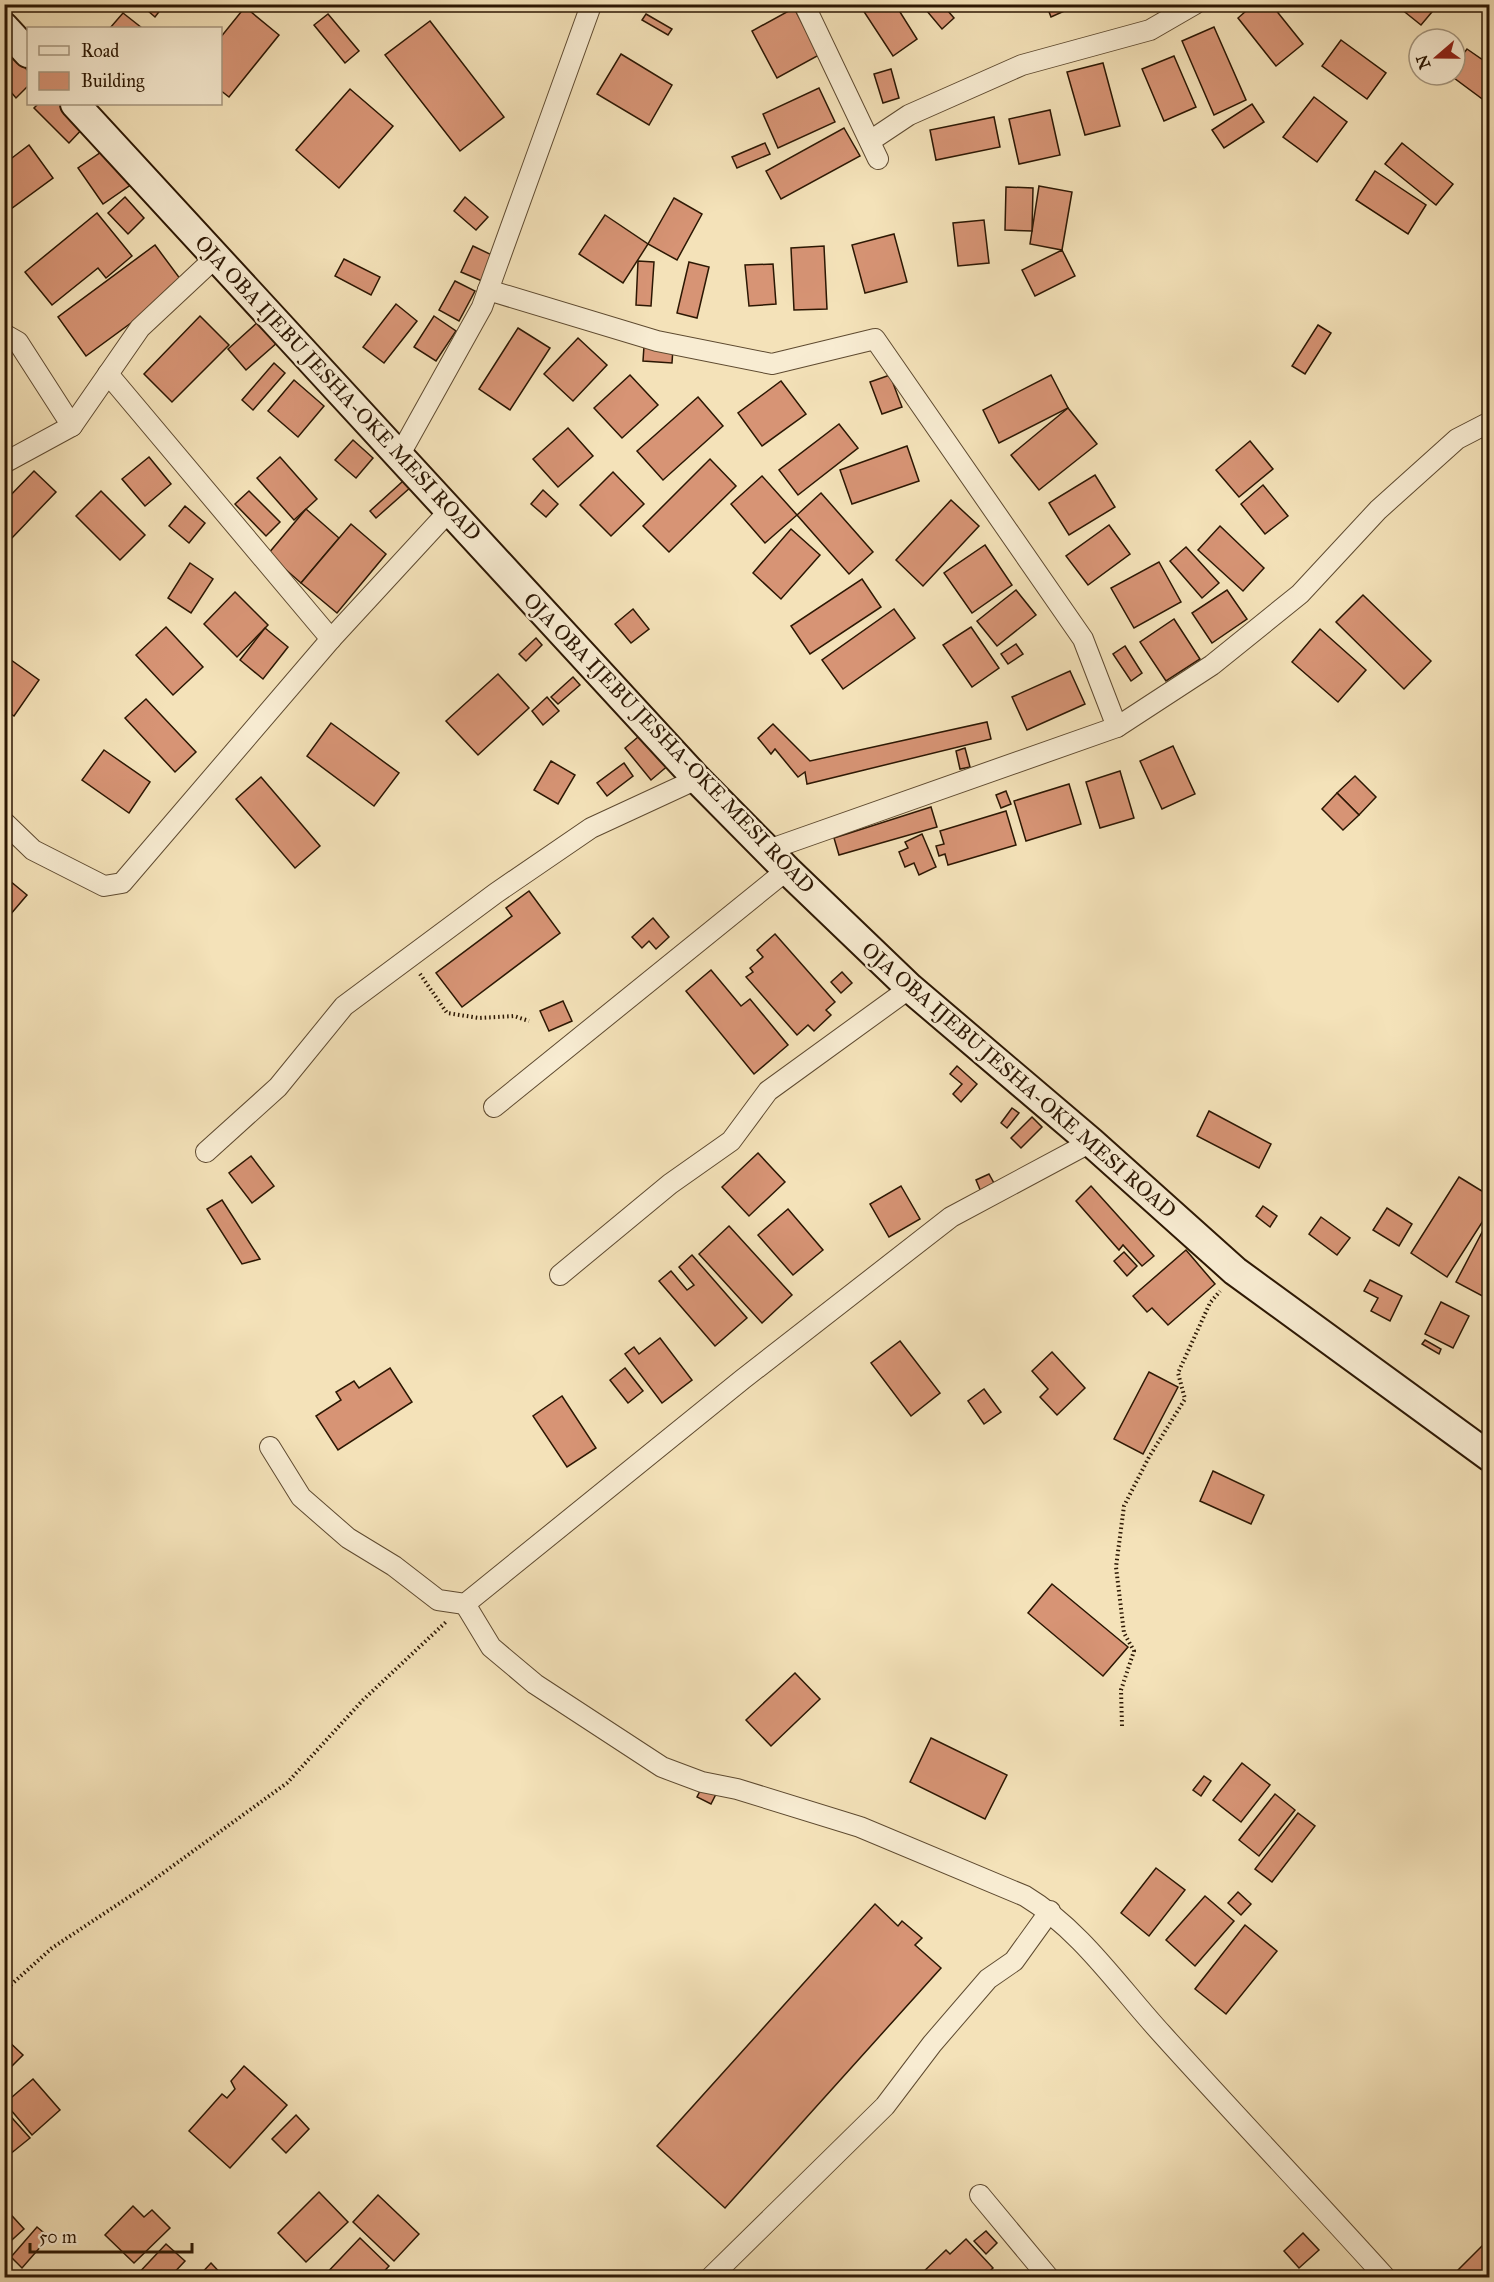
<svg xmlns="http://www.w3.org/2000/svg" width="1494" height="2282" font-family="'IM FELL Great Primer',serif">
	<rect width="100%" height="100%" fill="#f4e2b9"/>
	<filter id="stains"><feTurbulence type="fractalNoise" baseFrequency=".00333" numOctaves="4"/><feColorMatrix values="0 0 0 0 .2 0 0 0 0 .09 0 0 0 0 .02 0 0 0 .5 -.17"/></filter>
	<radialGradient id="worn" r=".72"><stop offset=".6" stop-color="#630" stop-opacity="0"/><stop offset="1" stop-color="#630" stop-opacity=".3"/></radialGradient>
	<g fill="#d79475" stroke="#2c1703" stroke-width="1.5">
		<polygon points="140,4 165,4 155,17"/>
		<polygon points="859,4 895,4 917,39 893,56"/>
		<polygon points="921,4 942,4 954,18 942,29"/>
		<polygon points="1046,4 1080,4 1051,17"/>
		<polygon points="1254,4 1271,4 1303,44 1276,66 1238,18"/>
		<polygon points="1405,4 1435,4 1437,6 1421,25 1401,9"/>
		<polygon points="245,7 279,35 229,97 220,90 220,38"/>
		<polygon points="794,8 819,55 777,78 752,31"/>
		<polygon points="123,13 142,28 110,28"/>
		<polygon points="328,14 359,51 345,63 314,25"/>
		<polygon points="646,14 672,29 668,35 642,20"/>
		<polygon points="430,21 504,117 460,151 385,55"/>
		<polygon points="1214,27 1246,100 1214,115 1182,41"/>
		<polygon points="1341,40 1386,73 1367,99 1322,66"/>
		<polygon points="4,43 28,71 28,86 16,98 4,84"/>
		<polygon points="1467,49 1490,65 1490,95 1485,101 1450,75 1455,75 1455,65"/>
		<polygon points="621,54 672,85 649,125 597,94"/>
		<polygon points="1174,56 1196,107 1164,121 1142,69"/>
		<polygon points="1103,63 1120,126 1085,135 1067,72"/>
		<polygon points="891,69 899,98 883,103 874,74"/>
		<polygon points="819,88 835,122 778,148 763,114"/>
		<polygon points="350,89 393,126 339,188 296,150"/>
		<polygon points="1314,97 1347,122 1317,162 1283,137"/>
		<polygon points="38,104 64,104 86,125 69,143 34,108"/>
		<polygon points="1252,104 1264,122 1224,148 1212,130"/>
		<polygon points="1050,110 1060,155 1019,164 1009,119"/>
		<polygon points="994,117 1000,147 936,160 930,130"/>
		<polygon points="844,128 860,156 781,199 766,171"/>
		<polygon points="765,143 770,154 737,168 732,157"/>
		<polygon points="1402,143 1453,184 1436,205 1385,164"/>
		<polygon points="29,145 53,178 4,214 4,164"/>
		<polygon points="107,148 132,184 103,204 78,168"/>
		<polygon points="1375,171 1426,205 1408,234 1356,200"/>
		<polygon points="1039,186 1072,192 1062,250 1030,244"/>
		<polygon points="1006,187 1033,188 1032,231 1005,230"/>
		<polygon points="125,197 144,218 128,234 108,213"/>
		<polygon points="465,197 488,217 476,230 454,211"/>
		<polygon points="674,198 702,214 677,260 648,244"/>
		<polygon points="97,213 132,256 106,278 98,268 52,305 25,272"/>
		<polygon points="605,215 648,244 623,283 579,254"/>
		<polygon points="984,220 989,263 958,266 953,223"/>
		<polygon points="894,234 907,282 865,293 852,245"/>
		<polygon points="155,245 184,284 86,356 58,317"/>
		<polygon points="473,246 494,256 482,281 461,272"/>
		<polygon points="824,246 827,309 794,310 791,248"/>
		<polygon points="1062,250 1075,276 1035,296 1022,270"/>
		<polygon points="344,259 380,277 371,295 335,276"/>
		<polygon points="638,261 654,262 651,306 636,305"/>
		<polygon points="689,262 709,267 697,318 677,313"/>
		<polygon points="773,264 776,304 749,306 745,265"/>
		<polygon points="455,281 475,291 459,321 439,310"/>
		<polygon points="396,304 417,321 384,363 363,347"/>
		<polygon points="200,316 229,345 172,402 144,374"/>
		<polygon points="434,316 456,331 436,361 414,347"/>
		<polygon points="259,321 278,342 246,370 228,349"/>
		<polygon points="1318,325 1331,333 1305,374 1292,366"/>
		<polygon points="518,328 550,348 510,410 479,389"/>
		<polygon points="578,338 607,365 573,401 544,374"/>
		<polygon points="644,346 673,348 672,363 643,361"/>
		<polygon points="274,363 285,373 253,410 242,400"/>
		<polygon points="630,375 658,405 622,438 594,408"/>
		<polygon points="890,375 902,407 882,414 870,382"/>
		<polygon points="1051,375 1068,408 999,443 983,410"/>
		<polygon points="294,380 324,406 298,437 268,411"/>
		<polygon points="781,381 806,414 762,446 738,413"/>
		<polygon points="698,397 723,426 663,480 637,451"/>
		<polygon points="1068,408 1097,444 1039,490 1011,455"/>
		<polygon points="839,424 858,448 798,495 779,470"/>
		<polygon points="568,428 593,456 558,487 533,459"/>
		<polygon points="353,440 373,458 356,478 335,460"/>
		<polygon points="1250,441 1273,469 1239,497 1216,470"/>
		<polygon points="907,446 919,481 852,504 840,470"/>
		<polygon points="149,457 171,484 145,506 122,479"/>
		<polygon points="280,457 317,499 294,520 257,478"/>
		<polygon points="710,459 736,486 669,552 643,526"/>
		<polygon points="34,471 56,492 10,540 4,535 4,502"/>
		<polygon points="413,472 420,479 376,518 370,511"/>
		<polygon points="613,472 644,504 611,536 580,505"/>
		<polygon points="1095,475 1115,507 1069,535 1049,503"/>
		<polygon points="762,476 797,515 765,543 731,504"/>
		<polygon points="1263,485 1288,516 1265,534 1241,504"/>
		<polygon points="543,490 558,504 546,517 531,504"/>
		<polygon points="101,491 145,535 120,560 76,516"/>
		<polygon points="249,491 280,522 266,536 235,504"/>
		<polygon points="821,493 873,552 849,574 797,515"/>
		<polygon points="951,500 979,526 923,586 896,560"/>
		<polygon points="185,506 205,523 189,543 169,526"/>
		<polygon points="306,509 339,538 301,583 268,554"/>
		<polygon points="351,524 386,554 337,613 301,583"/>
		<polygon points="1109,525 1130,554 1088,585 1066,556"/>
		<polygon points="1220,526 1264,568 1243,591 1198,550"/>
		<polygon points="791,529 820,555 781,599 753,573"/>
		<polygon points="985,545 1012,585 972,613 944,573"/>
		<polygon points="1186,547 1219,583 1202,598 1170,561"/>
		<polygon points="1159,562 1181,602 1134,628 1111,588"/>
		<polygon points="190,563 213,579 191,613 168,598"/>
		<polygon points="862,579 881,607 810,654 791,626"/>
		<polygon points="1016,590 1036,615 997,646 977,621"/>
		<polygon points="1227,590 1247,619 1212,643 1192,613"/>
		<polygon points="235,592 268,625 237,657 204,624"/>
		<polygon points="1363,595 1431,661 1404,689 1336,622"/>
		<polygon points="633,609 649,629 631,643 615,624"/>
		<polygon points="894,609 915,638 843,689 822,660"/>
		<polygon points="1174,619 1200,659 1166,681 1140,642"/>
		<polygon points="166,627 203,667 173,695 136,655"/>
		<polygon points="971,627 999,668 972,687 943,645"/>
		<polygon points="265,628 288,647 263,679 240,660"/>
		<polygon points="1320,629 1366,670 1338,702 1292,662"/>
		<polygon points="536,638 542,645 526,661 519,654"/>
		<polygon points="1016,644 1023,654 1008,664 1001,654"/>
		<polygon points="1125,646 1142,673 1131,681 1113,654"/>
		<polygon points="4,655 39,680 14,716 4,709"/>
		<polygon points="1070,671 1085,704 1027,730 1012,697"/>
		<polygon points="498,674 529,708 478,755 446,721"/>
		<polygon points="573,677 580,685 558,704 551,697"/>
		<polygon points="547,697 559,711 543,725 532,711"/>
		<polygon points="146,699 196,752 175,772 125,718"/>
		<polygon points="987,722 991,739 807,784 805,772 798,777 775,749 771,754 758,738 773,724 810,761"/>
		<polygon points="331,723 399,773 374,806 307,756"/>
		<polygon points="644,732 670,764 651,780 625,748"/>
		<polygon points="1173,746 1195,794 1162,809 1140,761"/>
		<polygon points="965,748 970,767 960,769 956,751"/>
		<polygon points="104,750 150,782 129,813 82,780"/>
		<polygon points="551,761 575,775 558,804 534,790"/>
		<polygon points="624,763 633,776 607,796 597,783"/>
		<polygon points="1120,771 1134,818 1100,828 1086,782"/>
		<polygon points="1355,776 1376,797 1359,815 1337,793"/>
		<polygon points="261,777 320,846 295,868 236,799"/>
		<polygon points="1069,784 1081,824 1026,841 1014,801"/>
		<polygon points="1006,791 1011,804 1001,808 996,795"/>
		<polygon points="1337,793 1359,815 1343,830 1322,809"/>
		<polygon points="931,807 937,827 839,855 834,838"/>
		<polygon points="1006,811 1016,845 948,865 945,854 939,856 936,846 944,844 940,831"/>
		<polygon points="922,834 936,867 919,875 914,863 905,867 899,852 908,848 905,842"/>
		<polygon points="4,876 27,895 4,922"/>
		<polygon points="529,891 560,933 462,1007 436,973 512,916 506,908"/>
		<polygon points="653,918 669,937 656,949 649,941 642,948 632,937"/>
		<polygon points="775,934 835,1002 826,1010 831,1015 814,1031 808,1025 797,1035 746,977 753,972 750,968 763,957 757,950"/>
		<polygon points="711,970 741,1006 750,999 788,1045 754,1074 686,991"/>
		<polygon points="842,972 852,983 841,993 831,982"/>
		<polygon points="563,1001 572,1021 549,1031 540,1011"/>
		<polygon points="957,1066 977,1084 961,1102 953,1094 962,1084 950,1074"/>
		<polygon points="1012,1108 1019,1113 1007,1128 1001,1123"/>
		<polygon points="1209,1111 1271,1144 1259,1168 1197,1136"/>
		<polygon points="1032,1117 1042,1127 1021,1148 1011,1138"/>
		<polygon points="758,1153 785,1182 749,1216 722,1187"/>
		<polygon points="251,1156 274,1186 252,1203 229,1173"/>
		<polygon points="989,1174 995,1185 981,1192 976,1180"/>
		<polygon points="1459,1177 1490,1196 1490,1210 1447,1277 1411,1253"/>
		<polygon points="901,1186 920,1219 889,1237 870,1204"/>
		<polygon points="1091,1186 1154,1256 1142,1266 1123,1245 1119,1250 1076,1201"/>
		<polygon points="222,1200 260,1259 242,1264 207,1209"/>
		<polygon points="1263,1206 1277,1216 1270,1227 1256,1216"/>
		<polygon points="1387,1208 1412,1224 1399,1246 1373,1230"/>
		<polygon points="788,1209 823,1250 793,1275 758,1235"/>
		<polygon points="1321,1217 1350,1238 1337,1255 1309,1234"/>
		<polygon points="1490,1217 1490,1300 1456,1282"/>
		<polygon points="729,1226 792,1295 762,1323 699,1254"/>
		<polygon points="1186,1250 1215,1284 1168,1325 1152,1308 1147,1312 1133,1296"/>
		<polygon points="1124,1252 1137,1266 1127,1276 1114,1261"/>
		<polygon points="692,1255 747,1318 715,1346 659,1281 671,1271 687,1290 694,1285 679,1267"/>
		<polygon points="1370,1280 1402,1296 1390,1321 1371,1311 1378,1298 1364,1291"/>
		<polygon points="1441,1302 1469,1316 1453,1348 1425,1334"/>
		<polygon points="660,1338 692,1380 662,1403 625,1354 634,1347 639,1354"/>
		<polygon points="1425,1340 1441,1349 1439,1354 1422,1344"/>
		<polygon points="900,1341 940,1393 911,1416 871,1363"/>
		<polygon points="1052,1352 1085,1388 1057,1415 1040,1397 1048,1389 1032,1371"/>
		<polygon points="390,1368 412,1402 338,1450 316,1416 341,1400 336,1392 354,1381 359,1388"/>
		<polygon points="625,1368 643,1391 628,1403 610,1380"/>
		<polygon points="1149,1372 1178,1387 1143,1454 1114,1439"/>
		<polygon points="984,1389 1001,1412 984,1424 968,1401"/>
		<polygon points="562,1396 596,1448 567,1467 533,1416"/>
		<polygon points="1213,1471 1264,1495 1251,1524 1200,1501"/>
		<polygon points="1052,1584 1128,1647 1103,1676 1028,1613"/>
		<polygon points="795,1673 820,1699 771,1746 746,1720"/>
		<polygon points="931,1738 1007,1775 985,1819 910,1782"/>
		<polygon points="1242,1763 1270,1785 1241,1822 1213,1800"/>
		<polygon points="1204,1776 1211,1781 1201,1796 1193,1790"/>
		<polygon points="703,1785 717,1792 711,1804 697,1797"/>
		<polygon points="1275,1794 1295,1810 1259,1856 1239,1840"/>
		<polygon points="1298,1813 1315,1826 1272,1882 1255,1869"/>
		<polygon points="1156,1868 1185,1890 1149,1936 1121,1913"/>
		<polygon points="1238,1892 1251,1904 1241,1915 1228,1903"/>
		<polygon points="1205,1896 1234,1921 1195,1966 1166,1940"/>
		<polygon points="875,1904 898,1926 902,1921 922,1938 915,1945 941,1968 725,2208 657,2146"/>
		<polygon points="1245,1925 1277,1951 1226,2014 1195,1989"/>
		<polygon points="4,2037 23,2055 4,2074"/>
		<polygon points="244,2066 287,2105 230,2168 189,2131 222,2094 227,2098 235,2089 231,2081"/>
		<polygon points="33,2079 60,2110 32,2135 5,2103"/>
		<polygon points="4,2109 30,2138 4,2159"/>
		<polygon points="296,2115 309,2129 286,2153 272,2139"/>
		<polygon points="319,2192 348,2222 306,2262 278,2233"/>
		<polygon points="378,2195 419,2234 394,2261 353,2222"/>
		<polygon points="133,2206 144,2217 152,2210 170,2228 134,2263 105,2235"/>
		<polygon points="4,2207 24,2229 4,2247"/>
		<polygon points="37,2227 49,2237 22,2268 11,2257"/>
		<polygon points="986,2231 997,2243 986,2254 974,2241"/>
		<polygon points="1303,2233 1319,2250 1299,2268 1284,2251"/>
		<polygon points="360,2238 389,2266 378,2278 322,2278"/>
		<polygon points="1490,2238 1490,2272 1484,2278 1450,2278"/>
		<polygon points="966,2239 993,2268 983,2278 917,2278 946,2250 950,2254"/>
		<polygon points="166,2244 185,2261 169,2278 134,2278"/>
		<polygon points="211,2263 225,2278 197,2278"/>
	</g>
	<g fill="none" stroke-linecap="round" stroke-linejoin="round">
		<defs>
			<g id="street">
				<polyline points="804,4 878,159"/>
				<polyline points="870,141 909,115 1022,65 1150,30 1195,4"/>
				<polyline points="488,290 657,341 772,364 875,339 1083,639 1117,727"/>
				<polyline points="4,334 18,342 72,426"/>
				<polyline points="108,374 331,639"/>
				<polyline points="399,456 482,307 590,8 587,4"/>
				<polyline points="4,463 72,426 140,328 216,257"/>
				<polyline points="4,822 33,850 104,886 122,883 331,639 450,510"/>
				<polyline points="768,850 1117,727 1212,665 1300,594 1378,510 1457,439 1490,422"/>
				<polyline points="494,1107 787,870"/>
				<polyline points="206,1152 278,1087 344,1006 496,893 591,828 697,779"/>
				<polyline points="560,1275 670,1184 731,1141 768,1091 910,988"/>
				<polyline points="270,1447 301,1497 348,1538 394,1566 438,1600 465,1604 743,1379 951,1217 1091,1142"/>
				<path d="M465 1604 491 1647 535 1684 662 1767 702 1782 737 1789 860 1827 1025 1896C1081 1930 1118 1986 1162 2034 1236 2116 1312 2196 1386 2278"/>
				<polyline points="980,2195 1049,2278"/>
				<polyline points="710,2278 885,2106 932,2044 988,1979 1014,1961 1050,1911"/>
			</g>
			<g id="secondary">
				<polyline points="4,27 28,53"/>
				<polyline points="75,104 697,779 787,870 910,988 1091,1142 1235,1271 1490,1457"/>
			</g>
		</defs>
		<use href="#street" stroke="#5e4a30" stroke-width="22"/>
		<use href="#secondary" stroke="#2c1703" stroke-width="32"/>
		<g stroke="#2c1703" stroke-width="4" stroke-dasharray="1.5 3" stroke-linecap="butt">
			<polyline points="420,974 447,1013 479,1018 514,1016 529,1021"/>
			<polyline points="1122,1726 1121,1690 1134,1651 1124,1633 1116,1567 1124,1506 1149,1457 1185,1399 1178,1373 1210,1303 1220,1291"/>
			<polyline points="4,1991 52,1948 141,1889 287,1783 363,1700 447,1621"/>
		</g>
		<use href="#street" stroke="#f8ecd2" stroke-width="20"/>
		<use href="#secondary" stroke="#f8ecd2" stroke-width="28"/>
	</g>
	<g text-anchor="middle" dominant-baseline="central" stroke-width="5" stroke-linejoin="round" paint-order="stroke">
		<g font-size="21" fill="#2c1703" stroke="#f8ecd2">
			<text transform="translate(338 388) rotate(47)">OJA OBA IJEBU JESHA-OKE MESI ROAD</text>
			<text transform="translate(669 743) rotate(46)">OJA OBA IJEBU JESHA-OKE MESI ROAD</text>
			<text transform="translate(1019 1080) rotate(41)">OJA OBA IJEBU JESHA-OKE MESI ROAD</text>
		</g>
	</g>
	<rect width="1494" height="2282" fill="none" stroke="#f4e2b9" stroke-width="24"/>
	<rect x="6" y="6" width="1482" height="2270" fill="none" stroke="#2c1703" stroke-width="3"/>
	<rect x="12" y="12" width="1470" height="2258" fill="none" stroke="#2c1703" stroke-width="1.5"/>
	<rect x="27" y="27" width="195" height="78" fill="#f8ecd2" stroke="#a6977f" stroke-width="1.5"/>
	<rect x="39" y="46" width="30" height="9" fill="#f8ecd2" stroke="#a6977f" stroke-width="1.5"/>
	<text x="81" y="57" font-size="18" fill="#2c1703">Road</text>
	<rect x="39" y="72" width="30" height="18" fill="#d79475" stroke="#a6977f" stroke-width="1.5"/>
	<text x="81" y="87" font-size="18" fill="#2c1703">Building</text>
	<g transform="translate(1437 57) rotate(250)"><circle r="28" fill="#f8ecd2" stroke="#a6977f" stroke-width="1.5"/>
	<path d="M0-4.5L10 22L0 15L-10 22Z" fill="#8f2418"/>
	<text y="-9" font-size="16" font-weight="bold" text-anchor="middle" fill="#2c1703">N</text>
	</g>
	<path d="M30 2243v9h162v-9" fill="none" stroke="#2c1703" stroke-width="3"/>
	<text x="39" y="2243" font-size="18" fill="#2c1703" stroke="#f8ecd2" stroke-width="4.5" paint-order="stroke">50 m</text>
	<rect width="100%" height="100%" filter="url(#stains)"/>
	<rect width="100%" height="100%" fill="url(#worn)"/>
</svg>
